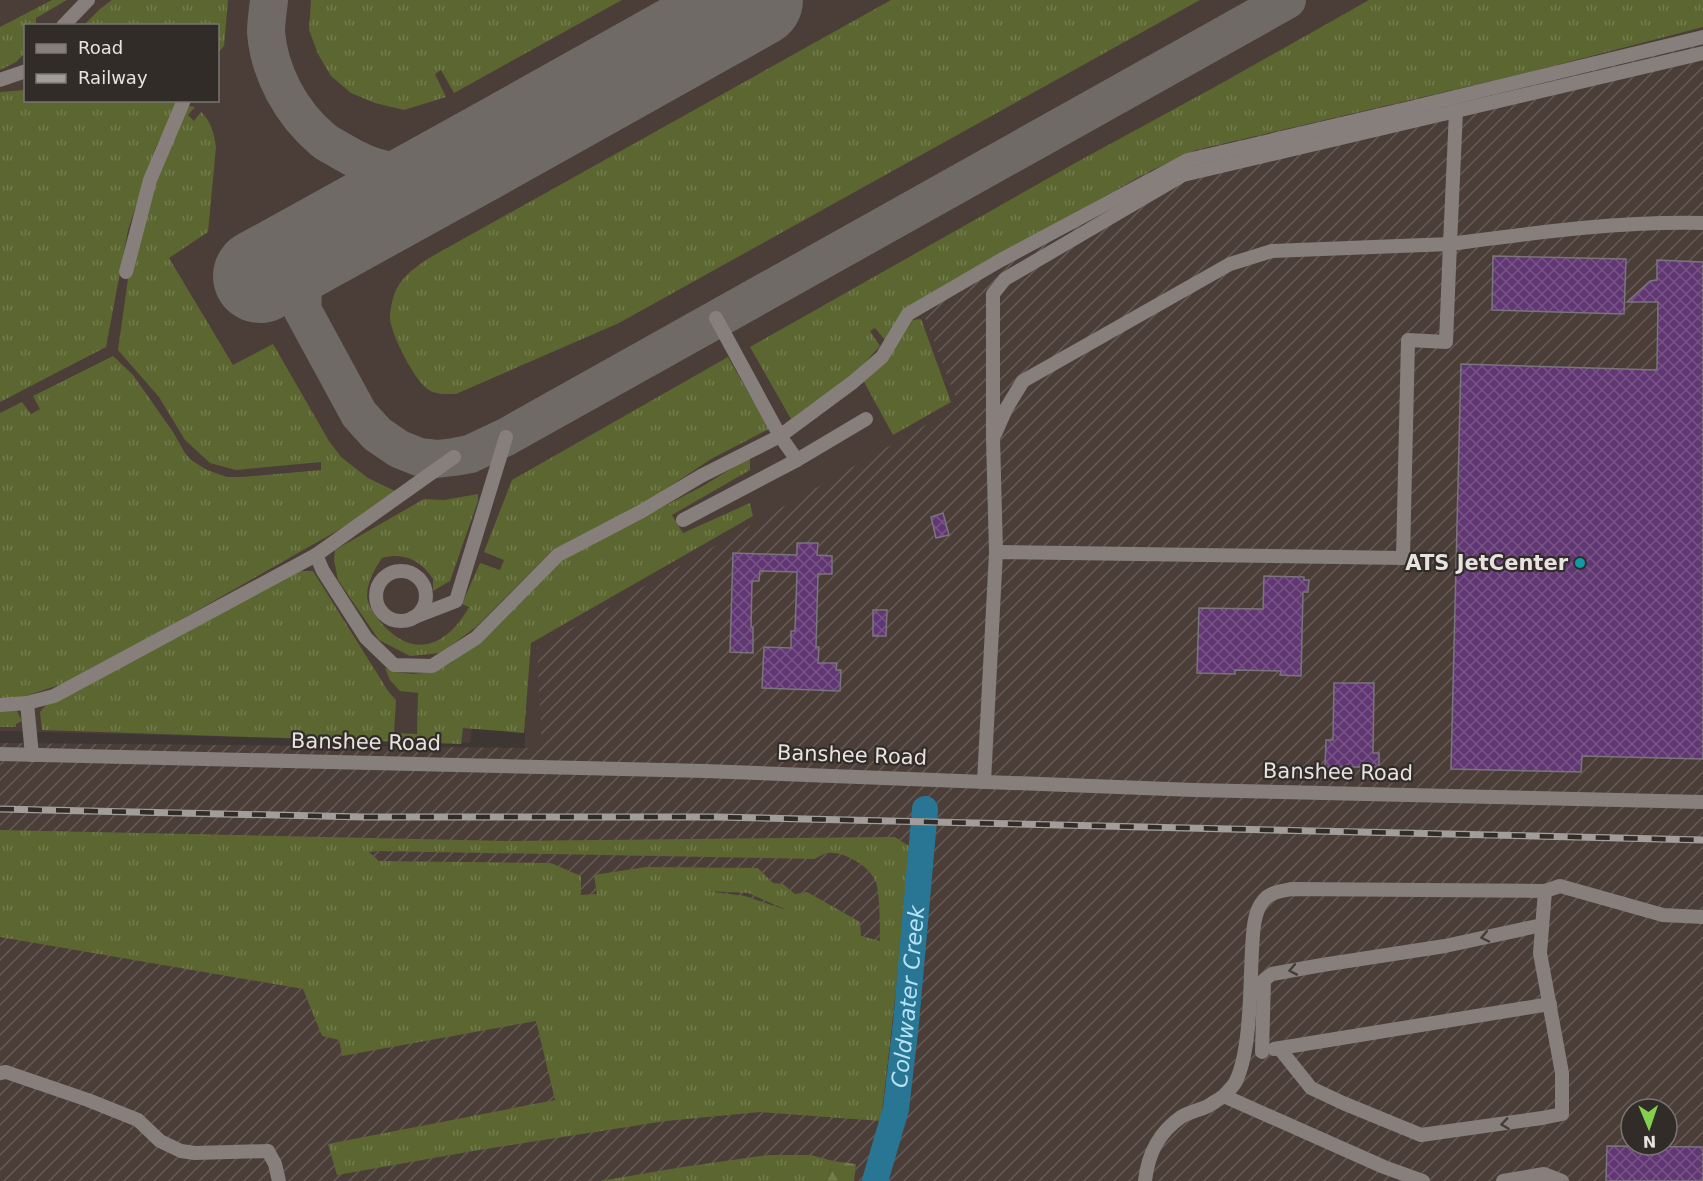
<svg xmlns="http://www.w3.org/2000/svg" width="1703" height="1181" font-family="'DejaVu Sans',sans-serif">
	<defs>
		<pattern id="industrial-furrows" width="10" height="10" patternUnits="userSpaceOnUse" patternTransform="scale(1.5)"><rect width="10" height="10" fill="#4b3e38"/><path d="M-1 1l2-2M0 10L10 0M9 11l2-2" fill="none" stroke="#655a54"/></pattern>
		<pattern id="grass-tufts" width="24" height="20" patternUnits="userSpaceOnUse" patternTransform="scale(1.5)"><rect width="24" height="20" fill="#5c6630"/><path d="M3 7l-1-3M5 7V3M7 7l1-3M15 17l-1-3M17 17v-4M19 17l1-3" fill="none" stroke="#737c4e"/></pattern>
		<pattern id="forest-firs" width="22" height="20" patternUnits="userSpaceOnUse" patternTransform="scale(1.5)"><rect width="22" height="20" fill="#5c6630"/><path d="M5 1l3.5 6h-7zM16 11l3.5 6h-7z" fill="#737c4e"/></pattern>
		<pattern id="building-cross-hatch" width="8" height="8" patternUnits="userSpaceOnUse" patternTransform="scale(1.5)"><rect width="8" height="8" fill="#613773"/><path d="M0 0l8 8M0 8l8-8" fill="none" stroke="#785487"/></pattern>
	</defs>
	<rect width="100%" height="100%" fill="#3d3633"/>
	<path fill="#4b3e38" fill-rule="evenodd" d="M0 0H1703V815L524 784 525 730 472 728 470 743 0 731ZM26 26H218V100H26Z"/>
	<path fill="url(#industrial-furrows)" fill-rule="evenodd" d="M1703 39V1181H0V743L542 748 537 648 959 406 923 313 1207 126ZM1631 1109H1667V1145H1631Z"/>
	<g fill="url(#grass-tufts)" fill-rule="evenodd">
		<polygon points="52,0 67,0 36,18 36,25 26,26 25,53 16,62 0,70 0,27"/>
		<polygon points="112,0 228,0 224,46 218,53 218,26 84,25 100,9"/>
		<polygon points="311,0 622,0 454,93 441,70 435,74 446,97 404,110 375,103 351,93 331,76 318,54 309,30"/>
		<path d="M891 0H1200L619 323 456 394C447 394 437 395 429 390 415 382 390 333 390 317 390 310 393 296 396 290 403 275 416 267 429 258Z"/>
		<polygon points="1369,0 1703,0 1703,27 1526,73 1196,150 1148,172 905,309 885,340 875,328 870,331 880,346 858,370 791,419 750,347 1077,162 1222,83"/>
		<polygon points="25,90 26,100 175,100 178,102 155,149 128,230 106,347 0,402 0,92"/>
		<path d="M189 106 195 107 188 115 194 121 201 112C211 121 214 133 216 147L208 232 169 258 233 365 273 344 329 441 341 457 368 478 397 492 395 498 182 619 68 682 20 698H0V413L22 402 31 414 40 409 33 396 113 356 133 375 173 432 185 453 191 460 207 470 227 477H243L321 470V462L236 470 210 463 185 440 159 397 118 350 128 279 145 211 173 134Z"/>
		<polygon points="921,319 951,402 893,435 863,380 887,361 913,320"/>
		<path d="M728 357 769 429 711 459 648 501 552 551 476 627 441 653 410 656 379 640 338 580 334 560 335 550 424 499 444 500 478 494V501L450 581 433 591V579C421 560 403 552 382 558 374 570 367 582 367 597 368 606 377 618 383 625 415 660 448 645 469 607L462 604 480 563 500 570 504 560 484 552 512 480Z"/>
		<polygon points="750,457 750,470 672,515 683,533 750,503 753,516 531,643 524,733 463,728 461,744 42,730 40,712 47,704 300,571 313,571 388,691 396,700 394,733 417,734 418,693 400,691 390,680 385,668 395,672 413,674 433,672 449,664 476,645 563,559 703,486"/>
		<polygon points="0,709 16,709 22,721 16,724 16,727 0,727"/>
		<path d="M0 830 508 841 895 837 912 848 881 1121 760 1112 666 1121 479 1150 337 1175 328 1144 555 1100 536 1021 342 1056 339 1040 322 1036 303 989 0 937ZM379 851 815 859C818 857 823 854 827 853 843 851 868 865 875 880 880 889 880 929 880 941L861 936 860 922 807 892 795 894 783 884 773 883 758 868 646 867 594 875 597 894 581 895V876L551 863 379 861 369 852ZM706 891 748 893 789 911 745 896Z"/>
		<polygon points="768,1155 811,1155 833,1161 826,1181 600,1181 683,1167"/>
	</g>
	<polygon fill="url(#forest-firs)" points="833,1161 856,1164 854,1181 826,1181"/>
	<g fill="none" stroke-linecap="round" stroke-linejoin="round">
		<path stroke="#287693" stroke-width="26" id="s1" d="M875 1181 896 1109 906 1023 925 809"/>
		<g stroke="#706a66" stroke-width="38">
			<path d="M269 0C268 10 266 22 266 32 269 72 291 113 322 139 327 144 335 147 341 151 356 160 370 167 387 170 420 175 450 164 481 154"/>
			<path d="M326 239C310 262 300 282 303 311L359 414 377 434 399 449 419 457 437 459 454 457 470 454 506 437 1287 0"/>
		</g>
		<polyline stroke="#706a66" stroke-width="94" points="260,276 481,154 756,0"/>
	</g>
	<g fill="url(#building-cross-hatch)" stroke="#79757b" stroke-width="1.5">
		<polygon points="1493,256 1626,259 1624,314 1492,310"/>
		<polygon points="1657,260 1703,262 1703,759 1582,756 1581,772 1451,769 1461,364 1657,370 1658,302 1627,302 1650,281 1657,280"/>
		<polygon points="943,513 949,535 936,538 931,517"/>
		<polygon points="797,543 818,543 817,555 832,556 832,574 818,574 816,647 819,647 818,663 837,663 836,670 841,670 840,691 762,688 764,647 791,648 791,631 795,631 797,572 760,571 759,581 752,581 751,627 753,627 753,653 730,652 733,553 797,555"/>
		<polygon points="1264,576 1304,577 1304,580 1309,580 1308,592 1303,592 1301,676 1280,675 1281,671 1235,670 1235,674 1197,673 1199,608 1263,609"/>
		<polygon points="873,610 887,610 886,636 873,636"/>
		<polygon points="1334,683 1374,683 1373,753 1379,753 1379,767 1325,767 1326,740 1333,740"/>
		<polygon points="1607,1146 1703,1147 1703,1181 1606,1181"/>
	</g>
	<g fill="none" stroke-linecap="round" stroke-linejoin="round">
		<g stroke="#877f7c" stroke-width="14">
			<polyline points="63,26 88,0"/>
			<polyline points="0,80 26,71"/>
			<polyline points="126,272 150,180 184,100"/>
			<polyline points="995,434 1006,409 1023,381 1230,264 1272,251 1450,244 1456,111"/>
			<polyline points="797,460 866,419"/>
			<polyline points="683,520 797,460 780,436 853,382 882,357 908,314 1001,260 1188,160 1410,108 1703,37"/>
			<polyline points="996,552 993,438 993,294 1005,279 1183,175 1703,53"/>
			<polyline points="316,555 323,571 366,638 394,665 432,666 476,638 558,555 642,511 701,476 780,436 716,318"/>
			<circle cx="401" cy="596" r="25"/>
			<polyline points="412,618 456,601 506,437"/>
			<polyline points="27,703 32,755"/>
			<polyline points="0,705 27,703 54,696 316,555 454,457"/>
			<polyline points="0,754 705,771 1194,790 1703,802"/>
			<path d="M984 782 996 552 1403 558 1408 340 1446 342 1450 244C1534 233 1618 221 1703 223"/>
			<polyline points="1545,891 1560,886 1663,915 1703,917"/>
			<polyline points="1274,1049 1550,1004"/>
			<polyline points="1262,1052 1264,980 1272,974 1322,965 1445,946 1542,925"/>
			<polyline points="0,1073 6,1072 88,1100 138,1120 160,1141 181,1151 195,1153 268,1151 275,1164 279,1181"/>
			<path d="M1224 1096C1228 1091 1233 1087 1236 1081 1251 1050 1250 986 1252 950 1253 935 1253 913 1263 901 1270 892 1281 891 1292 889L1545 891 1540 953 1562 1073V1114L1542 1118 1421 1135 1343 1103 1311 1088 1279 1048"/>
			<path d="M1145 1181C1148 1154 1158 1133 1181 1117 1189 1112 1200 1110 1208 1106 1213 1103 1219 1099 1224 1096L1384 1167 1423 1181"/>
			<polyline points="1503,1181 1544,1174 1562,1181"/>
		</g>
		<defs>
			<polyline id="rail" points="0,809 364,817 717,817 1703,840"/>
		</defs>
		<use href="#rail" stroke="#a29d9a" stroke-width="7"/>
		<use href="#rail" stroke="#322c29" stroke-width="4.5" stroke-dasharray="14" stroke-linecap="butt"/>
	</g>
	<defs><path id="oneway-chevron" d="M-2-3.5L2.5 0L-2 3.5" fill="none" stroke-width="1.6" stroke-linecap="round" stroke-linejoin="round" transform="scale(1.5)"/></defs>
	<g stroke="#433d3a">
		<use href="#oneway-chevron" transform="translate(1485 937) rotate(168)"/>
		<use href="#oneway-chevron" transform="translate(1293 970) rotate(169)"/>
		<use href="#oneway-chevron" transform="translate(1505 1124) rotate(172)"/>
	</g>
	<circle fill="#0f9aa8" stroke="#322c29" stroke-width="2" cx="1580" cy="563" r="6"/>
	<g text-anchor="middle" dominant-baseline="central" stroke-width="4.5" stroke-linejoin="round" paint-order="stroke">
		<g font-size="21" font-weight="bold" fill="#e7e3e1" stroke="#322c29" text-anchor="end">
			<text x="1568" y="563">ATS JetCenter</text>
		</g>
		<g font-size="21" fill="#e7e3e1" stroke="#322c29">
			<text transform="translate(366 742) rotate(1)">Banshee Road</text>
			<text transform="translate(852 755) rotate(2)">Banshee Road</text>
			<text transform="translate(1338 772) rotate(1)">Banshee Road</text>
		</g>
		<g font-size="22" font-style="italic" fill="#b5e3f8" stroke="#322c29">
			<text stroke="none"><textPath href="#s1" startOffset="188">Coldwater Creek</textPath></text>
		</g>
	</g>
	<rect x="24" y="24" width="195" height="78" fill="#322c29" stroke="#7a7573" stroke-width="1.5"/>
	<rect x="36" y="44" width="30" height="9" fill="#877f7c" stroke="#7a7573" stroke-width="1.5"/>
	<text x="78" y="54" font-size="18" fill="#e7e3e1">Road</text>
	<rect x="36" y="74" width="30" height="9" fill="#a29d9a" stroke="#7a7573" stroke-width="1.5"/>
	<text x="78" y="84" font-size="18" fill="#e7e3e1">Railway</text>
	<g transform="translate(1649 1127) rotate(178)"><circle r="28" fill="#322c29" stroke="#7a7573" stroke-width="1.5"/>
	<path d="M0-4.5L10 22L0 15L-10 22Z" fill="#83d04f"/>
	<text y="-9" font-size="16" font-weight="bold" text-anchor="middle" fill="#e7e3e1">N</text>
	</g>
</svg>
